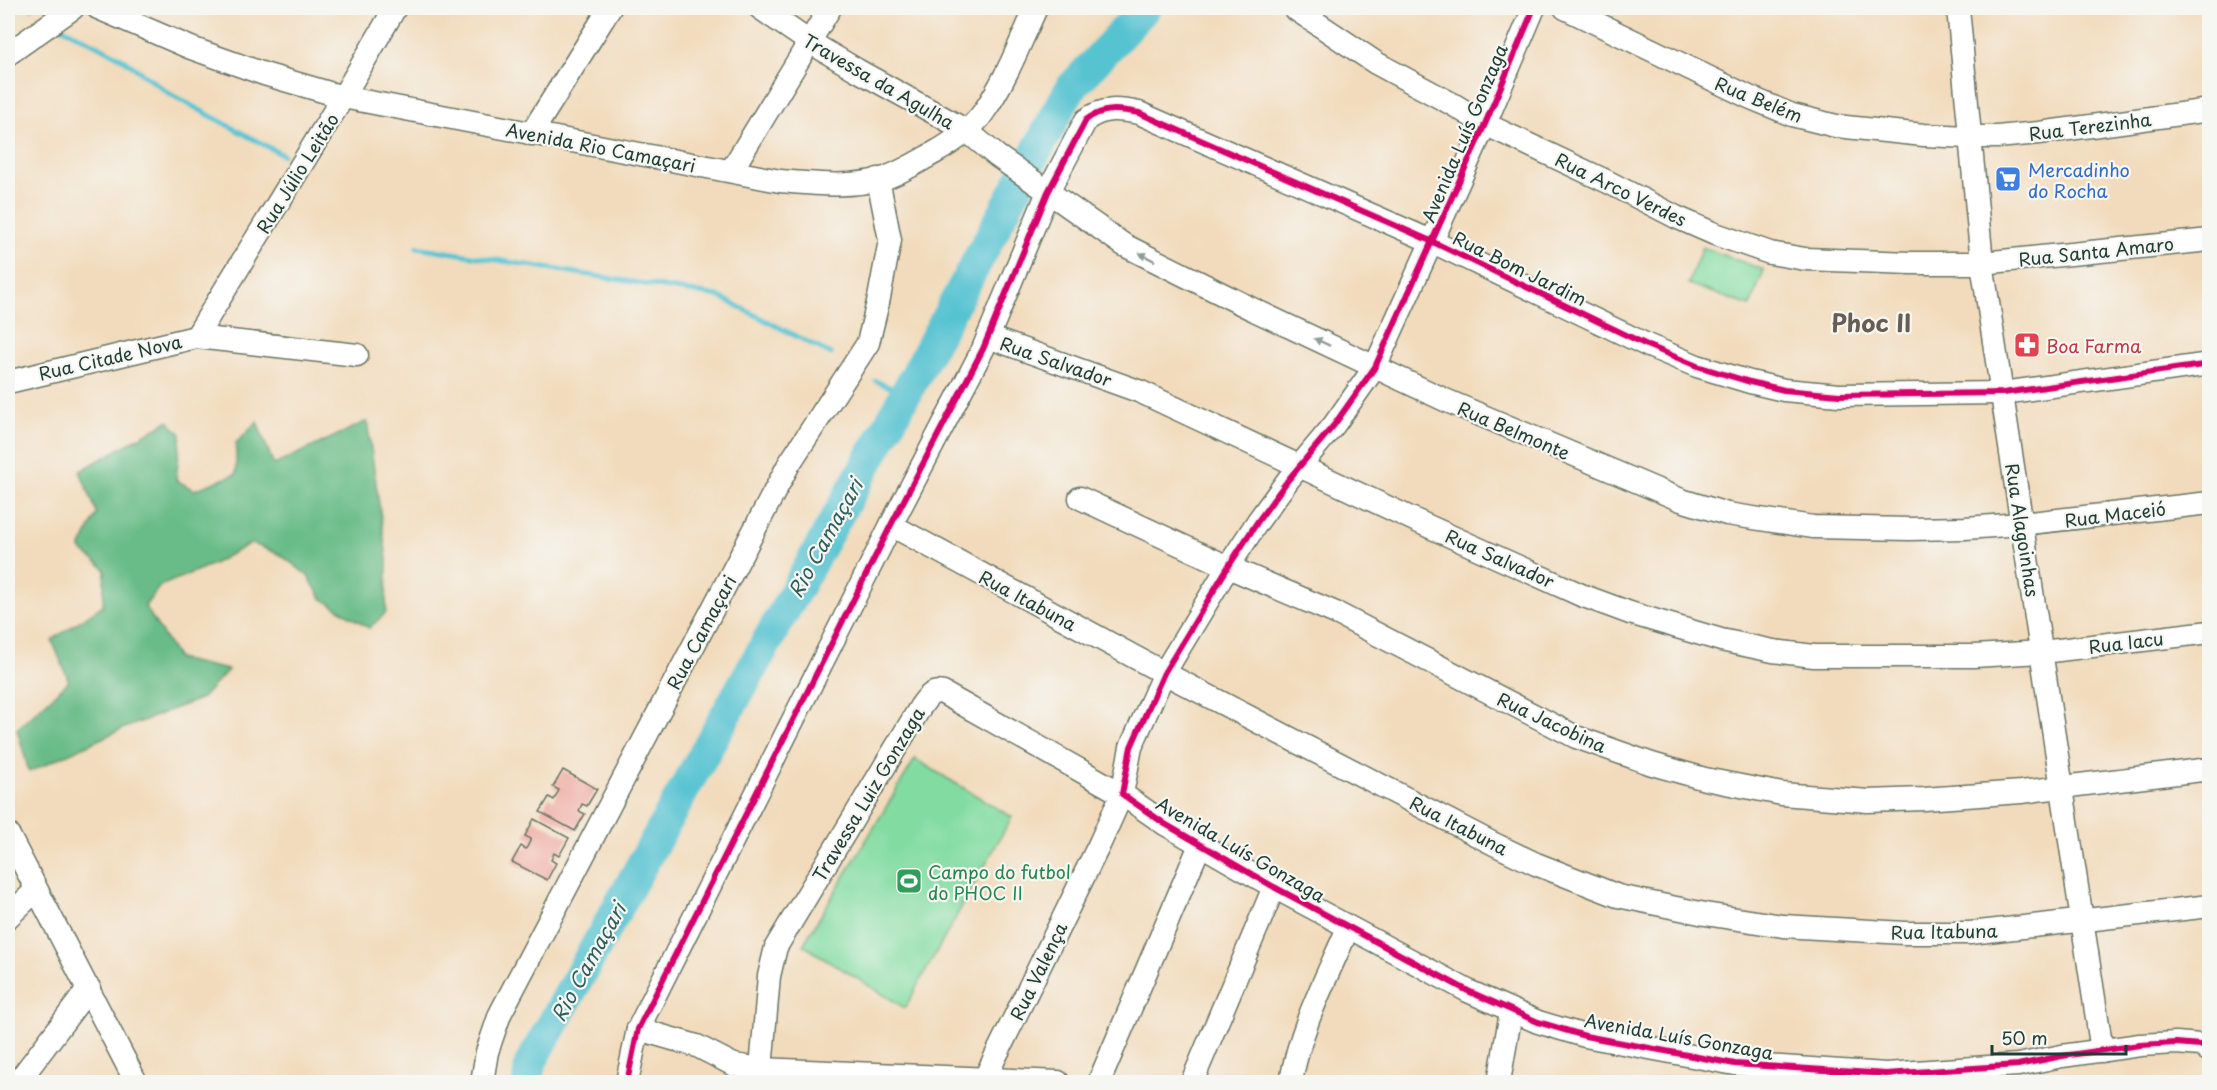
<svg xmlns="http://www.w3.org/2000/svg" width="2217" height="1090" font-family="'Playpen Sans',sans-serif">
	<rect width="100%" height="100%" fill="#f6f6f2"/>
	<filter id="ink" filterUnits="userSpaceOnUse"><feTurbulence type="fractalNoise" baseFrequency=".0167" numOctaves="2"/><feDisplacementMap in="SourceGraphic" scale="12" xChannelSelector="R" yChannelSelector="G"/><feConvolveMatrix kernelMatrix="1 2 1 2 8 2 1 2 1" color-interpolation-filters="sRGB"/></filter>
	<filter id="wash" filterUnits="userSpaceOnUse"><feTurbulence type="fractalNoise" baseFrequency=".008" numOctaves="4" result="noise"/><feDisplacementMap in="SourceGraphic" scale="24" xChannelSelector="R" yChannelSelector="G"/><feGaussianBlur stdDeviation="1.35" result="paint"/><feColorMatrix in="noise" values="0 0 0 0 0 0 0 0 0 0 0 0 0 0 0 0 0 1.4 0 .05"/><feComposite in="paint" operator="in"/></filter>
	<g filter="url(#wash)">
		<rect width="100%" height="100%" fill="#f2dbbc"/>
		<g fill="#82dca1" stroke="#508c6a" stroke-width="1.5">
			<polygon points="1702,247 1764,270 1750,306 1688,284"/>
			<polygon points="915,759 1012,817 905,1008 803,945"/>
		</g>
		<polygon fill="#69bc87" stroke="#447c5e" stroke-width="1.5" points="168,421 181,434 176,480 194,490 236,474 236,443 257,422 274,465 367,421 387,559 386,613 369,628 321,598 308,576 281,555 251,543 213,564 160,586 145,606 178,659 228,670 202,698 122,729 29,772 17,729 69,681 52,640 103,605 105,569 80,549 97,513 80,471"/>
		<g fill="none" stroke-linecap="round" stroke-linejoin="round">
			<g stroke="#57c3d1" stroke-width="5">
				<polyline points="31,8 32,8"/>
				<polyline points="61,27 120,57 170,94 283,155"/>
				<polyline points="417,247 718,296 831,354"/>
				<polyline points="876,381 905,394"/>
			</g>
			<polyline stroke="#57c3d1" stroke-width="32" points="528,1082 530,1064 893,417 1070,89 1145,8"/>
		</g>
		<g id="blocks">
			<g fill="#ee988c">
				<polygon points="563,770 597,789 587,806 582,804 579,811 585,814 575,831 540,812 549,797 554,800 559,790 553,787"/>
				<polygon points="534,819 569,838 559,856 554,853 551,860 556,863 547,880 512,862 521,846 526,849 531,839 525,836"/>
			</g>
		</g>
	</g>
	<g filter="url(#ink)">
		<use href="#blocks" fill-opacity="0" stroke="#697464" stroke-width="1.5"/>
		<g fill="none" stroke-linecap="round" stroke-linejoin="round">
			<defs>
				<g id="minor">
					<path d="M98 8 191 48 264 74 343 97 780 181C815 184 851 188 885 178 902 172 918 162 934 153 952 143 970 131 983 113 1005 82 1020 43 1036 8"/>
					<polyline points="760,8 808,41 857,70 967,131 997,156 1124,245 1250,308 1445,400 1681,500 1727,514 1813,527 1909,529 1965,528 2021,524 2210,503"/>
					<polyline points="1294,8 1376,63 1454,105 1485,124 1608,182 1676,217 1715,234 1770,253 1805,259 1911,263 1982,263 2210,240"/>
					<polyline points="1534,8 1485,124 1375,367 1334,425 1288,480 1258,521 1228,567 1164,673 1131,747 1122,794 1165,824 1274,887 1468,991 1538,1022 1585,1036 1735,1064 1886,1074 2018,1065 2062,1056 2140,1045 2176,1043 2200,1045 2210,1051"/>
					<polyline points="1565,8 1749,97 1792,115 1836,126 1924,135 1969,137 1997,137 2039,133 2210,110"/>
					<polyline points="1958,8 1982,263 2102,1051"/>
					<polyline points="8,54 73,8"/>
					<polyline points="531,134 610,8"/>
					<polyline points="731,171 830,8"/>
					<polyline points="196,337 343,97 395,8"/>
					<polyline points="988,337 1141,392 1419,522 1581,595 1630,613 1721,640 1773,651 1814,656 1974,656 2042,652 2210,632"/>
					<polyline points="8,382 196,337 357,355"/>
					<polyline points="1080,498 1228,567 1338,614 1576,737 1652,764 1705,779 1782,794 1868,801 1924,799 2021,792 2210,769"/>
					<polyline points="891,525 1164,673 1494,844 1536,864 1618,896 1705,914 1783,926 1905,933 1970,933 2210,906"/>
					<polyline points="8,834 136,1082"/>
					<polyline points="8,917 36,890"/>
					<polyline points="638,1029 697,1046 734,1065 761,1069 1058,1082"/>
					<path d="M761 1069 769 976 776 947 921 706C927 698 931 690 943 693L1122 794 1100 843 983 1082"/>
					<polyline points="18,1082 89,988"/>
					<polyline points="482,1082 487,1052 500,1014 789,464 868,343 879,298 890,240 878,179"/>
					<path d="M627 1082 638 1029 891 525 983 349 1048 192 1086 120C1103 107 1119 109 1139 113L1433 242 1649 346 1697 366 1750 382 1784 390 1839 395 2003 393 2210 364"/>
					<polyline points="1099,1082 1200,845"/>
					<polyline points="1192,1082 1274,887"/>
					<path d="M1291 1082C1300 1027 1326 979 1348 928"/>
					<polyline points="1499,1082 1511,1012"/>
				</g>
			</defs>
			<use href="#minor" stroke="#697464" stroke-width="25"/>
			<use href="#minor" stroke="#fff" stroke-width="22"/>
			<defs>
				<g id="cycleway">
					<polyline points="1534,8 1485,124 1375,367 1334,425 1288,480 1258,521 1228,567 1164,673 1131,747 1122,794 1165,824 1274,887 1468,991 1538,1022 1585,1036 1735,1064 1886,1074 2018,1065 2062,1056 2140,1045 2176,1043 2200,1045 2210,1051"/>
					<path d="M627 1082 638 1029 891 525 983 349 1048 192 1086 120C1103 107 1119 109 1139 113L1433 242 1649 346 1697 366 1750 382 1784 390 1839 395 2003 393 2210 364"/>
				</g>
			</defs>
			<use href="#cycleway" stroke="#f6f6f2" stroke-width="10"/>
			<use href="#cycleway" stroke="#d6006c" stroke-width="6"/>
		</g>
		<defs><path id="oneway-solid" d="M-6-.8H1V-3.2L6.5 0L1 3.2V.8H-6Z" transform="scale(1.5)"/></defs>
		<g fill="#8f9e9a">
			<use href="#oneway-solid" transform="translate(1147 257) rotate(-153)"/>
			<use href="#oneway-solid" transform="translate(1322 342) rotate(-155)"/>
		</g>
	</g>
	<defs>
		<symbol id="supermarket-square" viewBox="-11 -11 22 22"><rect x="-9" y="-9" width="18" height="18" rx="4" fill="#3f7fe0" stroke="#f6f6f2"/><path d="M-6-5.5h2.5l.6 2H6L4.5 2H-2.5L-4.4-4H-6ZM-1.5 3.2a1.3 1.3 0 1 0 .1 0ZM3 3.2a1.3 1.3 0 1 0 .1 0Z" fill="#fff"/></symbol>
		<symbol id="pharmacy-square" viewBox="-11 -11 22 22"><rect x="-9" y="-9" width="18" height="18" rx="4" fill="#e0444e" stroke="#f6f6f2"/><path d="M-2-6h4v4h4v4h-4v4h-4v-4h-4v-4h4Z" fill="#fff"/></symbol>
		<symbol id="stadium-square" viewBox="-11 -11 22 22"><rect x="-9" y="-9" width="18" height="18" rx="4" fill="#2e9e5b" stroke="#f6f6f2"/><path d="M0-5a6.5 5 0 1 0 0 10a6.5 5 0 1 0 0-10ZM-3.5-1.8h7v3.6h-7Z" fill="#fff"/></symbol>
	</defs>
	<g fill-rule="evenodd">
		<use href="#supermarket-square" x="1993" y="164" width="30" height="30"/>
		<use href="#pharmacy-square" x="2012" y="330" width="30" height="30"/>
		<use href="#stadium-square" x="894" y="866" width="30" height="30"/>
	</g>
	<g text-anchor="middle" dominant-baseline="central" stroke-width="4.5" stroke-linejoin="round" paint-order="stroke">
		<g font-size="18" fill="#1f3d34" stroke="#f6f6f2">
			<text transform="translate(879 81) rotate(30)">Travessa da Agulha</text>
			<text transform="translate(1759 99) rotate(22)">Rua Belém</text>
			<text transform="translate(2090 126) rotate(-7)">Rua Terezinha</text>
			<text transform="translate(1464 133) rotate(-67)">Avenida Luís Gonzaga</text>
			<text transform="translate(601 147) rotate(11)">Avenida Rio Camaçari</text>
			<text transform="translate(297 173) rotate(-58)">Rua Júlio Leitão</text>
			<text transform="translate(1621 189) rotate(26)">Rua Arco Verdes</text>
			<text transform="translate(2096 251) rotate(-6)">Rua Santa Amaro</text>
			<text transform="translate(1520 268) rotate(26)">Rua Bom Jardim</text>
			<text transform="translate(110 357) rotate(-13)">Rua Citade Nova</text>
			<text transform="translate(1056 361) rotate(19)">Rua Salvador</text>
			<text transform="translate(1514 430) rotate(23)">Rua Belmonte</text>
			<text transform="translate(2115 514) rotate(-7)">Rua Maceió</text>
			<text transform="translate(2023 530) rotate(81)">Rua Alagoinhas</text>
			<text transform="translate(1500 558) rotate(24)">Rua Salvador</text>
			<text transform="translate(1028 600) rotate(28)">Rua Itabuna</text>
			<text transform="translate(701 632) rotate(-62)">Rua Camaçari</text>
			<text transform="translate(2126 642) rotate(-7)">Rua Iacu</text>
			<text transform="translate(1552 722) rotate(25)">Rua Jacobina</text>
			<text transform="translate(868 794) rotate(-59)">Travessa Luiz Gonzaga</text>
			<text transform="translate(1459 825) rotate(27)">Rua Itabuna</text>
			<text transform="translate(1241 849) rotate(30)">Avenida Luís Gonzaga</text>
			<text transform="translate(1944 931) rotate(-1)">Rua Itabuna</text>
			<text transform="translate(1038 971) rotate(-64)">Rua Valença</text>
			<text transform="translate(1679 1036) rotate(10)">Avenida Luís Gonzaga</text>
		</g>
		<g font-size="18" fill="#366cbe" stroke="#f6f6f2" text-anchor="start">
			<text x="2028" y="169">Mercadinho<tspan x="2028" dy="21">do Rocha</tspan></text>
		</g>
		<g font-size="18" fill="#be3a42" stroke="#f6f6f2" text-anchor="start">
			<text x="2046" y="345">Boa Farma</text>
		</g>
		<g font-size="18" fill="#27864d" stroke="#f6f6f2" text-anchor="start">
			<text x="928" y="871">Campo do futbol<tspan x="928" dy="21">do PHOC II</tspan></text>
		</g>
		<g font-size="20" font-style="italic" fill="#2d5e5b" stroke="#f6f6f2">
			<text transform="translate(825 538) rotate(-61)">Rio Camaçari</text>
			<text transform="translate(588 962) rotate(-61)">Rio Camaçari</text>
		</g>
		<g font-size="24" font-weight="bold" fill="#675d53" stroke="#f6f6f2">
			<text x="1871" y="322">Phoc II</text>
		</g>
	</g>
	<rect width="2217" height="1090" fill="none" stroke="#f6f6f2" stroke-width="30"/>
	<path d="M1992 1045v9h134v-9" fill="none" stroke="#1f3d34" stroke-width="3"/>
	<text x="2001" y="1045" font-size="18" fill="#1f3d34" stroke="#f6f6f2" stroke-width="4.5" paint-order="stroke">50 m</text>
</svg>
